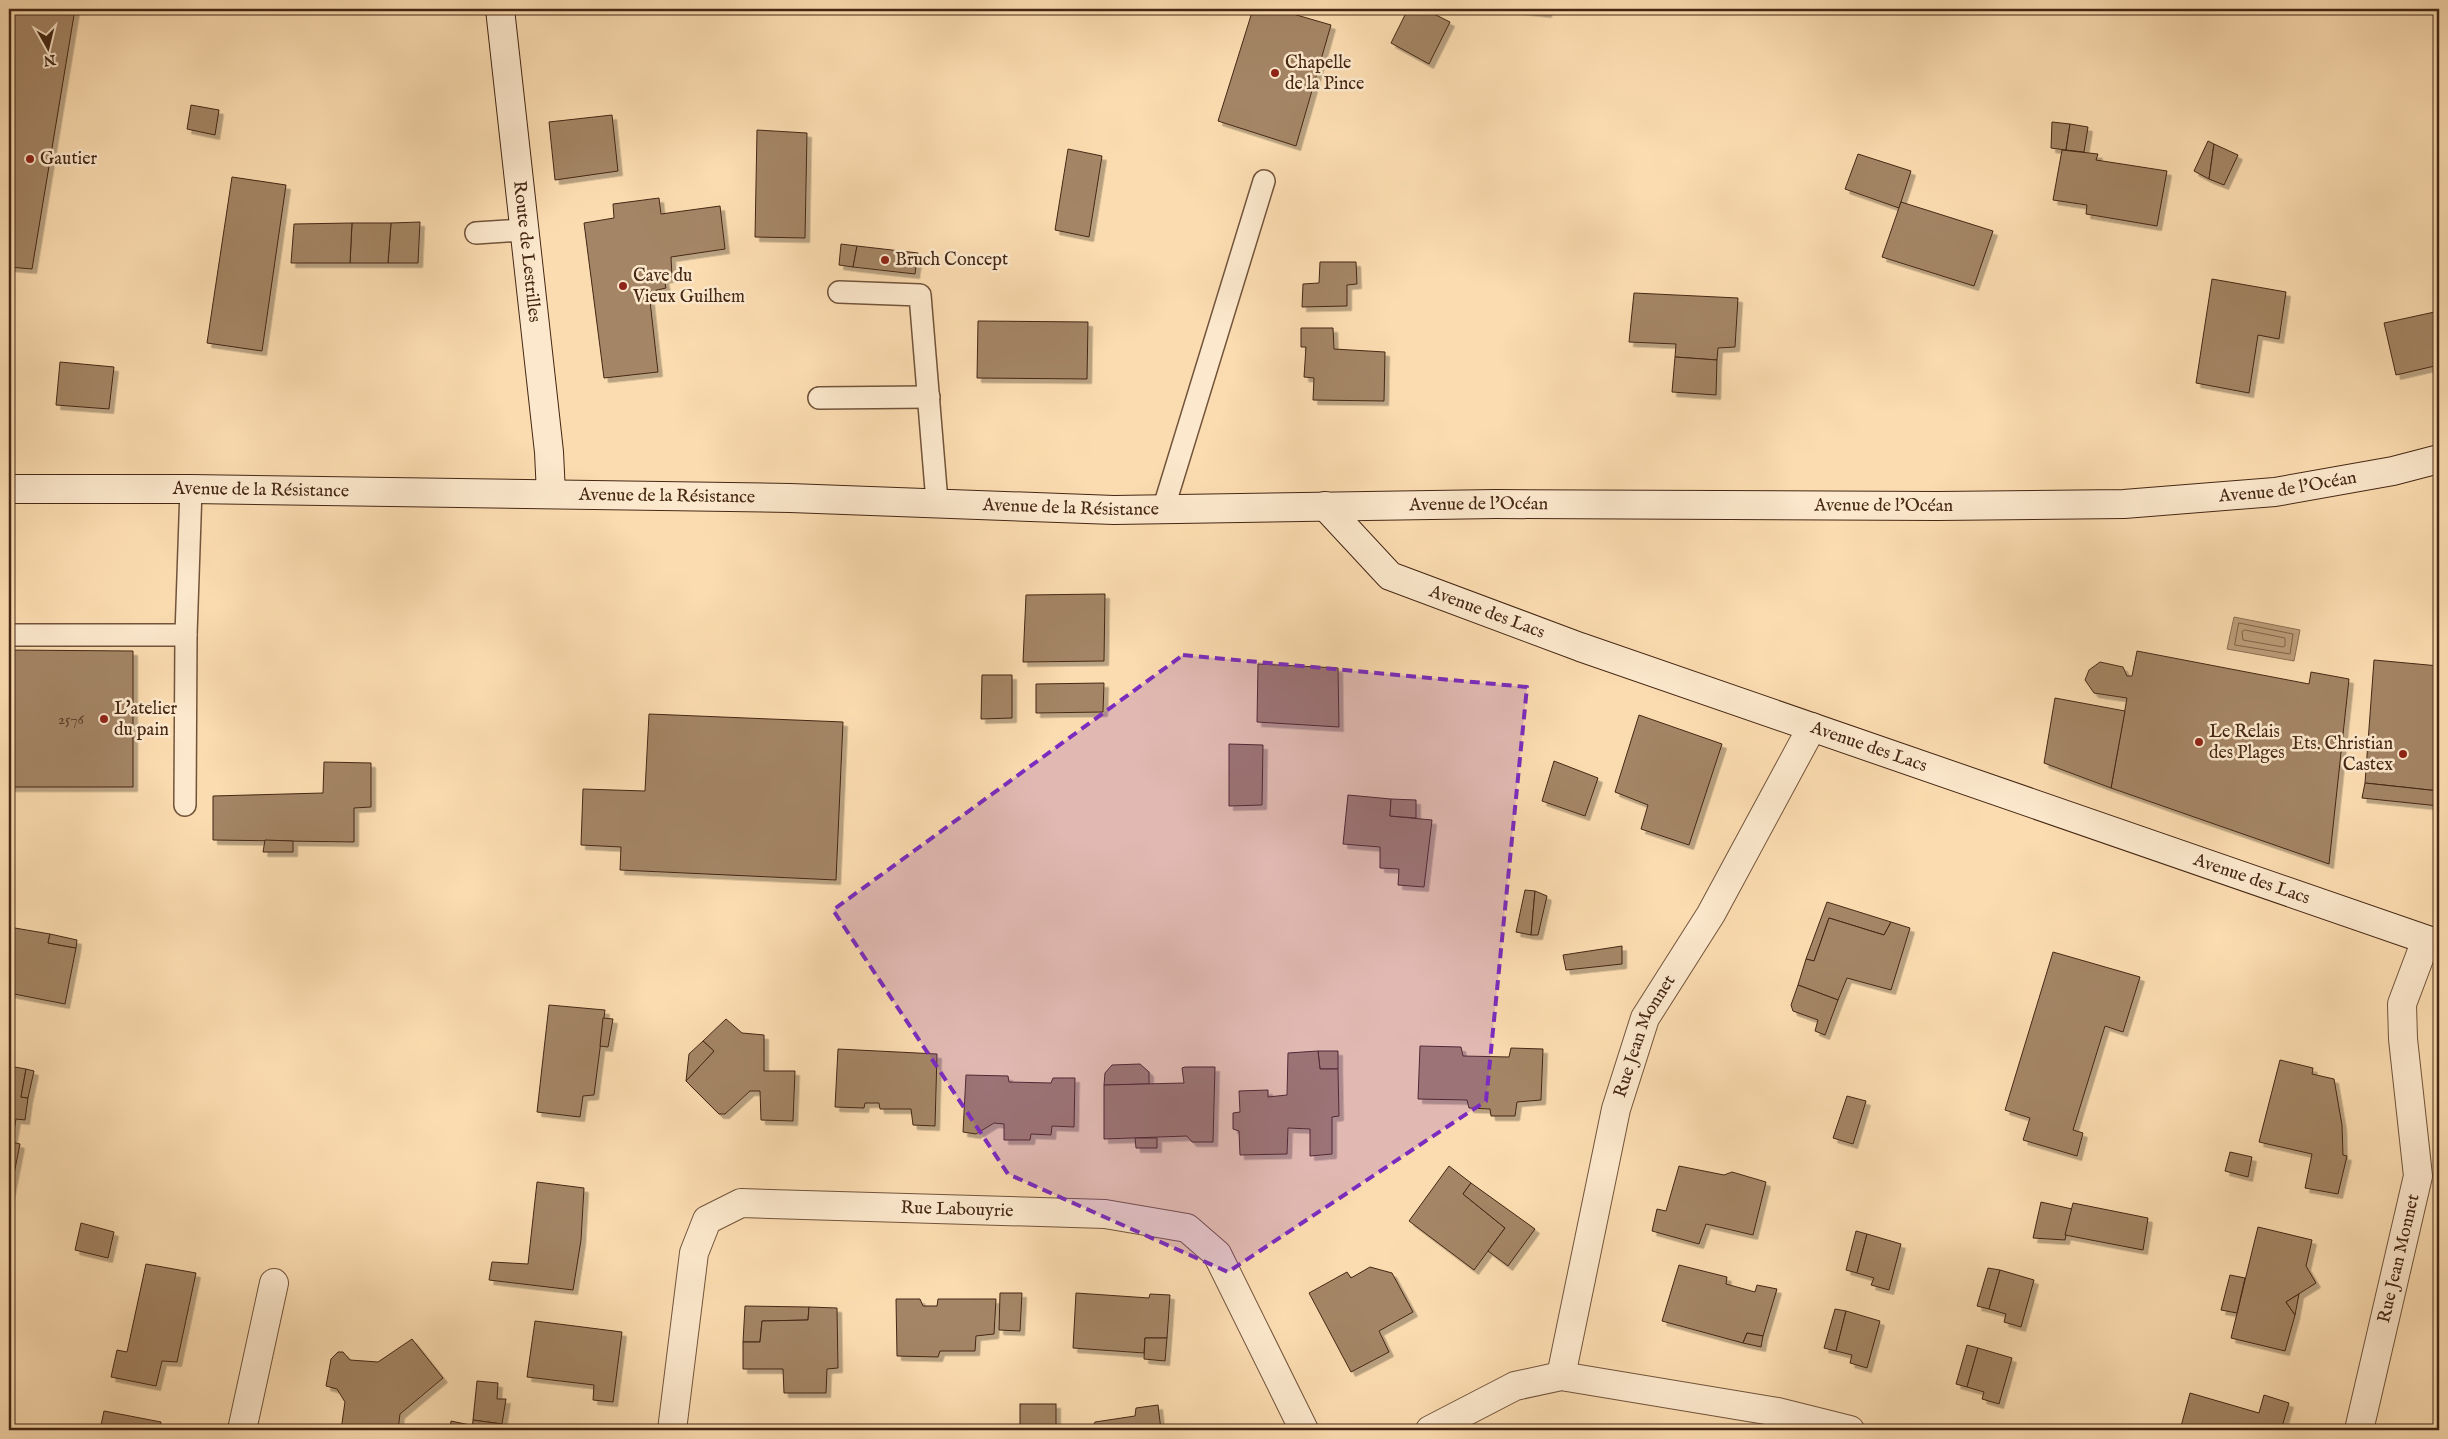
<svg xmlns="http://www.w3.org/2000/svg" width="2448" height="1439" font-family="'IM FELL English',serif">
	<defs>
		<filter id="shadow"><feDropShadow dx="4.5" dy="4.5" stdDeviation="0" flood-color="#0004"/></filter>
	</defs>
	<rect width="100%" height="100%" fill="#fbdcb0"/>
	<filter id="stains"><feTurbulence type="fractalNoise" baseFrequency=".004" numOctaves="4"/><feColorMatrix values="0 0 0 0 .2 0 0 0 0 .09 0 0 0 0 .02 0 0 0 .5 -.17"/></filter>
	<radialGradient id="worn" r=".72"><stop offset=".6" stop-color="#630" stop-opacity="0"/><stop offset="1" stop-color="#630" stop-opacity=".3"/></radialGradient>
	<polygon fill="#bd9e7b" stroke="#8d6e52" points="2234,617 2300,630 2294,661 2227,649"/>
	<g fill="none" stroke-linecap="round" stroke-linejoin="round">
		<g stroke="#816248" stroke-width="1">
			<polygon points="2239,623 2293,634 2290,654 2235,645"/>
			<polygon points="2245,630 2285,638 2285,646 2283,647 2243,640 2242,632"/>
		</g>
	</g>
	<g fill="#a48565" stroke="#452714" filter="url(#shadow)">
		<polygon points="9,9 75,9 32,269 9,267"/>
		<polygon points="1253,9 1276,9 1331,25 1296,146 1218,121"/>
		<polygon points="1408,9 1424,9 1450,22 1429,64 1391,43"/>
		<polygon points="1511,9 1547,9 1547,13"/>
		<polygon points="191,105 219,110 215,135 187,129"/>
		<polygon points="612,115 618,171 555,180 549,122"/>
		<polygon points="2052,122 2070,124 2066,150 2051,148"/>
		<polygon points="2070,124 2088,127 2084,152 2066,150"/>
		<polygon points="757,130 807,133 805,238 755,237"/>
		<polygon points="2208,141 2214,144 2209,179 2194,171"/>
		<polygon points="2214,144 2238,155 2224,185 2209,179"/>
		<polygon points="1068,149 1102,156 1089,237 1055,230"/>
		<polygon points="2062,150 2098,154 2096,160 2167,171 2157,226 2086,214 2087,205 2053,200"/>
		<polygon points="1858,154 1911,171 1899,208 1845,189"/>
		<polygon points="232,177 286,185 262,351 207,343"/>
		<polygon points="659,198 661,214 720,206 725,249 671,257 672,277 664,279 666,288 649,292 658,372 604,378 584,223 614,218 613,204"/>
		<polygon points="1901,202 1993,231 1974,286 1882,257"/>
		<polygon points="420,222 418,263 388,263 391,223"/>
		<polygon points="352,223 391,223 388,263 350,263"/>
		<polygon points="352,223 350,263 291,263 294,224"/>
		<polygon points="841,244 857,246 853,267 839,265"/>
		<polygon points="857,246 918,253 915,274 853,267"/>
		<polygon points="1320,262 1356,262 1357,284 1347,285 1347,306 1302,307 1303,284 1319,283"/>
		<polygon points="2212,279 2286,292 2279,339 2258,335 2249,393 2196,383"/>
		<polygon points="1634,293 1738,298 1735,347 1718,348 1717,360 1675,357 1676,344 1629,342"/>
		<polygon points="2439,311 2439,365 2396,375 2384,323"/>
		<polygon points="978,321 1088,322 1087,379 977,378"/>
		<polygon points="1301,328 1333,328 1334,349 1385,352 1384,401 1313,400 1314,378 1304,377 1306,347 1301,347"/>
		<polygon points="1675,357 1717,360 1716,395 1672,392"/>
		<polygon points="60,362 114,367 109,409 56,405"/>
		<polygon points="1105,594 1104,661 1023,662 1026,595"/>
		<polygon points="9,650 133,651 133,787 9,787"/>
		<polygon points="2137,651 2309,684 2311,672 2349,679 2329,864 2111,788 2127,698 2094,693 2085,680 2089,670 2100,662 2123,667 2127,676 2132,676"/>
		<polygon points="2374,660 2439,666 2439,791 2365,783"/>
		<polygon points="1258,664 1338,668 1339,727 1257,722"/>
		<polygon points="982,675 1012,675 1012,718 981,719"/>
		<polygon points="1104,683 1103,712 1036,713 1036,684"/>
		<polygon points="2055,698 2125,711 2111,788 2044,763"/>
		<polygon points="649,714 843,722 836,880 620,870 621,847 581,845 583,789 645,791"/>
		<polygon points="1639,715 1722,744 1689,845 1641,829 1648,805 1615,792"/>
		<polygon points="1229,744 1263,745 1262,805 1229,806"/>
		<polygon points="1554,761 1598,778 1585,816 1542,801"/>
		<polygon points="324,762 371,763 371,807 354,808 354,842 213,840 213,796 323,793"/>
		<polygon points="2365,783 2439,791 2439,806 2362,798"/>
		<polygon points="1348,795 1391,799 1390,816 1432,820 1424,887 1398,885 1399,869 1380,868 1380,847 1343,844"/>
		<polygon points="1391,799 1416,800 1416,818 1390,816"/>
		<polygon points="265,840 293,841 293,852 263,852"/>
		<polygon points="1525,890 1535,891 1531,935 1516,932"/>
		<polygon points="1535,891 1547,896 1538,935 1531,935"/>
		<polygon points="1827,902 1891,922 1884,935 1829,918 1814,961 1806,959"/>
		<polygon points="1829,918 1884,935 1891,922 1910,928 1891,990 1847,978 1838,1000 1798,985 1806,959 1814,961"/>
		<polygon points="9,927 50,934 48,943 76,948 65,1004 9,993"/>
		<polygon points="50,934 77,940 76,948 48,943"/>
		<polygon points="1622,946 1622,964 1566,970 1563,955"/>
		<polygon points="2053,952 2140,977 2123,1032 2105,1026 2073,1130 2083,1133 2077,1156 2023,1140 2030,1118 2005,1110"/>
		<polygon points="1798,985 1838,1000 1825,1035 1815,1031 1818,1020 1793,1011 1791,1005"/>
		<polygon points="549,1005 605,1010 594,1095 583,1096 580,1117 537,1112"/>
		<polygon points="603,1018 613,1019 608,1047 600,1046"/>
		<polygon points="726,1019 742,1033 764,1035 764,1071 795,1071 793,1121 761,1120 760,1091 750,1091 725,1114 719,1114 686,1081 714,1051 703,1041"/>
		<polygon points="703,1041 714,1051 686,1081 689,1054"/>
		<polygon points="1420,1046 1461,1047 1463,1056 1509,1057 1511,1048 1543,1049 1541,1100 1517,1102 1515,1116 1491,1116 1490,1109 1469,1108 1467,1100 1418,1099"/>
		<polygon points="838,1049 937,1054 935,1126 913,1125 911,1109 880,1109 879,1103 865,1103 864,1108 835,1107"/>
		<polygon points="1318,1051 1338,1051 1338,1069 1320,1069"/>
		<polygon points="1318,1051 1320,1069 1338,1069 1339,1116 1332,1117 1332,1154 1310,1156 1310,1129 1288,1128 1287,1154 1240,1155 1239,1131 1233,1129 1233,1113 1240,1112 1239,1091 1268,1090 1268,1097 1287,1095 1288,1053"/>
		<polygon points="2280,1060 2313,1068 2312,1074 2334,1079 2342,1125 2343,1155 2347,1156 2338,1194 2305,1188 2312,1154 2259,1142"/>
		<polygon points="1140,1064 1149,1072 1149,1084 1104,1085 1105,1073 1112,1065"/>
		<polygon points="9,1066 26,1069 21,1097 28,1098 25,1120 16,1119 9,1160"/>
		<polygon points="1185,1067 1215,1067 1213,1142 1192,1142 1187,1136 1104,1139 1104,1085 1184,1083 1182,1068"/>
		<polygon points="26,1069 34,1071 28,1098 21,1097"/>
		<polygon points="966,1075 1008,1076 1009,1082 1051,1083 1053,1078 1075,1078 1074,1127 1052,1126 1051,1135 1031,1134 1030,1140 1004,1140 1004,1124 994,1123 976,1134 963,1132"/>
		<polygon points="1847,1096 1866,1101 1853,1144 1833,1138"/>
		<polygon points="1135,1138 1157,1138 1157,1148 1136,1148"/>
		<polygon points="12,1142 20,1144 15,1169 9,1168"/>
		<polygon points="2230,1152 2252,1157 2248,1177 2225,1171"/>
		<polygon points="1449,1166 1471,1183 1463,1194 1505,1228 1474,1270 1409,1221"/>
		<polygon points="1679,1166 1724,1175 1732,1172 1766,1182 1753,1235 1706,1224 1699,1244 1652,1231 1657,1209 1666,1211"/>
		<polygon points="9,1168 15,1169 9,1199"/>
		<polygon points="537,1182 584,1188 581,1240 573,1290 489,1280 492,1262 528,1264"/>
		<polygon points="1471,1183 1535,1229 1508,1266 1488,1251 1505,1228 1463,1194"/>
		<polygon points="2041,1202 2072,1209 2065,1240 2033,1238"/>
		<polygon points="2073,1203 2148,1218 2143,1250 2065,1235"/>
		<polygon points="81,1223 114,1232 108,1258 75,1250"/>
		<polygon points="2258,1227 2312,1240 2306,1266 2316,1283 2286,1302 2295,1315 2285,1351 2231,1338"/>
		<polygon points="1856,1231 1867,1234 1857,1273 1846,1270"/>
		<polygon points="1867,1234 1901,1244 1889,1290 1871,1285 1874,1278 1857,1273"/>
		<polygon points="146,1264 196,1273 177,1362 162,1361 156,1386 111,1377 117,1350 127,1352"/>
		<polygon points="1679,1265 1727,1277 1726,1284 1755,1292 1757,1285 1777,1289 1763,1336 1747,1333 1743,1343 1662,1321"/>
		<polygon points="1370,1267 1392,1273 1413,1312 1379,1331 1389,1352 1351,1372 1309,1293 1347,1272 1351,1278"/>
		<polygon points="1988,1268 2000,1270 1989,1309 1977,1306"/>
		<polygon points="2000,1270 2034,1280 2021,1327 2004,1322 2006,1314 1989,1309"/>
		<polygon points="2230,1275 2245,1278 2237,1313 2221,1310"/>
		<polygon points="1000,1293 1022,1293 1020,1331 999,1330"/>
		<polygon points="1076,1293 1149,1298 1150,1294 1170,1295 1167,1338 1145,1338 1144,1353 1073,1348"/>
		<polygon points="2299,1294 2295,1315 2286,1302"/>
		<polygon points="896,1299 920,1299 923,1306 937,1306 938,1299 996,1299 994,1334 976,1336 975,1351 940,1351 938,1357 897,1356"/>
		<polygon points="745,1306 809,1307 808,1320 762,1321 760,1342 743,1342"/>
		<polygon points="809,1307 837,1308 838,1368 827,1369 826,1393 784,1393 783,1369 743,1369 743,1342 760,1342 762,1321 808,1320"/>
		<polygon points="1835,1309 1846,1311 1836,1351 1824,1348"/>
		<polygon points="1846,1311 1880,1321 1867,1368 1850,1363 1852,1355 1836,1351"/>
		<polygon points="535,1321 622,1332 613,1402 593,1400 594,1385 527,1377"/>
		<polygon points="1747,1333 1763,1336 1761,1347 1743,1343"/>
		<polygon points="1145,1338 1167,1338 1165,1361 1144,1359"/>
		<polygon points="412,1339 443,1378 400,1414 398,1430 341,1430 345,1402 337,1389 326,1386 331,1359 338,1352 343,1352 350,1360 378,1362"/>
		<polygon points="1967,1345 1978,1348 1967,1387 1956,1384"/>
		<polygon points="1978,1348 2012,1358 1999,1404 1982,1399 1984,1392 1967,1387"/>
		<polygon points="477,1381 498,1383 497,1399 506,1399 502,1424 473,1420"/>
		<polygon points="2190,1393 2259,1413 2264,1395 2289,1403 2281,1430 2180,1430"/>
		<rect x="1020" y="1404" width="36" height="26"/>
		<polygon points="1158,1405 1161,1430 1068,1430 1092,1427 1095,1422 1135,1416 1136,1408"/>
		<polygon points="104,1411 161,1422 160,1430 100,1430"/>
		<polygon points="473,1420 502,1424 501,1430 472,1430"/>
		<polygon points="451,1421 470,1425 469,1430 450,1430"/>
	</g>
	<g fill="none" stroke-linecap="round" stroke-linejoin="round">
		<defs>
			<g id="lane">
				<polyline points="476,233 523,230"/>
				<polyline points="839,292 920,295 937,502"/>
				<polyline points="819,398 929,397"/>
				<polyline points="1163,510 1264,181"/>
				<polyline points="9,635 186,635 191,489"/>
				<polyline points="185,805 186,635"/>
			</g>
			<g id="street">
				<path id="s1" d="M1561 1376 1616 1109 1645 1018 1711 914 1812 727"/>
				<polyline points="242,1430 274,1283"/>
				<path id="s2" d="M672 1430 694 1253 707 1220 741 1203 1105 1214 1187 1228 1217 1254 1304 1430"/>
				<polyline points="1430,1430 1515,1386 1561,1376 1778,1412 1850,1430"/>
				<path id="s3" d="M2359 1430 2418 1176 2403 1039 2402 1004 2426 940"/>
			</g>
			<g id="secondary">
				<path id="s4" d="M500 9 549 452 551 494"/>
				<path id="s5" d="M9 489H191L790 498 1114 510 1496 504 1938 506 2124 504 2275 492 2393 471 2439 459"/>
				<path id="s6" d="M1325 506 1390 576 1580 647 2439 944"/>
			</g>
		</defs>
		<use href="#lane" stroke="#72543b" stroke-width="24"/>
		<use href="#street" stroke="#72543b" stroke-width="30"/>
		<use href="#secondary" stroke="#452714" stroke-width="30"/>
		<use href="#lane" stroke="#fce8cc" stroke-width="21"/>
		<use href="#street" stroke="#fce8cc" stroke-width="28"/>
		<use href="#secondary" stroke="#fce8cc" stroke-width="28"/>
	</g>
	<path fill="#7b2cbf" fill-opacity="0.2" stroke="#7b2cbf" stroke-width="4" stroke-dasharray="10 6" stroke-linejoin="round" d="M1183 655 1527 687 1486 1101 1228 1272 1008 1174 833 910Z"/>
	<g fill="#8f2418" stroke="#fce8cc" stroke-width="2">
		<circle cx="1275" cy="73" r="5"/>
		<circle cx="30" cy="159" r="5"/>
		<circle cx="885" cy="260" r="5"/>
		<circle cx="623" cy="286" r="5"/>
		<circle cx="104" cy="719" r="5"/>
		<circle cx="2199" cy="742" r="5"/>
		<circle cx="2403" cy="754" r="5"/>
	</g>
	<g text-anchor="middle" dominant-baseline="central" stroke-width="5" stroke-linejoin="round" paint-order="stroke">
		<g font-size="15" fill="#5d3e28">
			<text x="71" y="719">2576</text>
		</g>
		<g font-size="18" fill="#452714" stroke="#fce8cc" text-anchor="start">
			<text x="1285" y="63">Chapelle<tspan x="1285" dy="21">de la Pince</tspan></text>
			<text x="40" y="159">Gautier</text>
			<text x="895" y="260">Bruch Concept</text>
			<text x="633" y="276">Cave du<tspan x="633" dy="21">Vieux Guilhem</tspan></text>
			<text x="114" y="709">L'atelier<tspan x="114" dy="21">du pain</tspan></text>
			<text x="2209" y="732">Le Relais<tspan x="2209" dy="21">des Plages</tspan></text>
			<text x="2393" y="744" text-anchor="end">Ets. Christian<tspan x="2393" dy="21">Castex</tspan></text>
		</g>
		<g font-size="18" fill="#452714" stroke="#fce8cc">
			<text stroke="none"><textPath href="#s4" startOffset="244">Route de Lestrilles</textPath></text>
			<text stroke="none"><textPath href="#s5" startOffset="2280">Avenue de l'Océan</textPath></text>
			<text stroke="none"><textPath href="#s5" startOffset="252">Avenue de la Résistance</textPath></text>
			<text stroke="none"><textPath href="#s5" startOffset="658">Avenue de la Résistance</textPath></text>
			<text stroke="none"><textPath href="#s5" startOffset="1470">Avenue de l'Océan</textPath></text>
			<text stroke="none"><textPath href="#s5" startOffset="1875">Avenue de l'Océan</textPath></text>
			<text stroke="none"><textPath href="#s5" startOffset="1062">Avenue de la Résistance</textPath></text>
			<text stroke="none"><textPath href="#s6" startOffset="199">Avenue des Lacs</textPath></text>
			<text stroke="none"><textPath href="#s6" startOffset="604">Avenue des Lacs</textPath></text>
			<text stroke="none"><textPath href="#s6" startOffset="1009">Avenue des Lacs</textPath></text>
			<text stroke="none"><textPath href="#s1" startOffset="351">Rue Jean Monnet</textPath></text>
			<text stroke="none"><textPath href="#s2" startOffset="468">Rue Labouyrie</textPath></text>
			<text stroke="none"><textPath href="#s3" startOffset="176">Rue Jean Monnet</textPath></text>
		</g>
	</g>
	<rect width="2448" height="1439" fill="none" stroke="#fbdcb0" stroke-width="30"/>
	<rect x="10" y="10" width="2428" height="1419" fill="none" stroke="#452714" stroke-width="2.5"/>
	<rect x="15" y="15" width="2418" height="1409" fill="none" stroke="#452714"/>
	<g transform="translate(48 48) rotate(172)" stroke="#fce8cc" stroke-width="4" paint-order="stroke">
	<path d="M0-4L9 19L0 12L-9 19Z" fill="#452714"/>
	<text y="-8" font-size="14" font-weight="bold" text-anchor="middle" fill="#452714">N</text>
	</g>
	<rect width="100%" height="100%" filter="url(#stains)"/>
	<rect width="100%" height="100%" fill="url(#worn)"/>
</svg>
